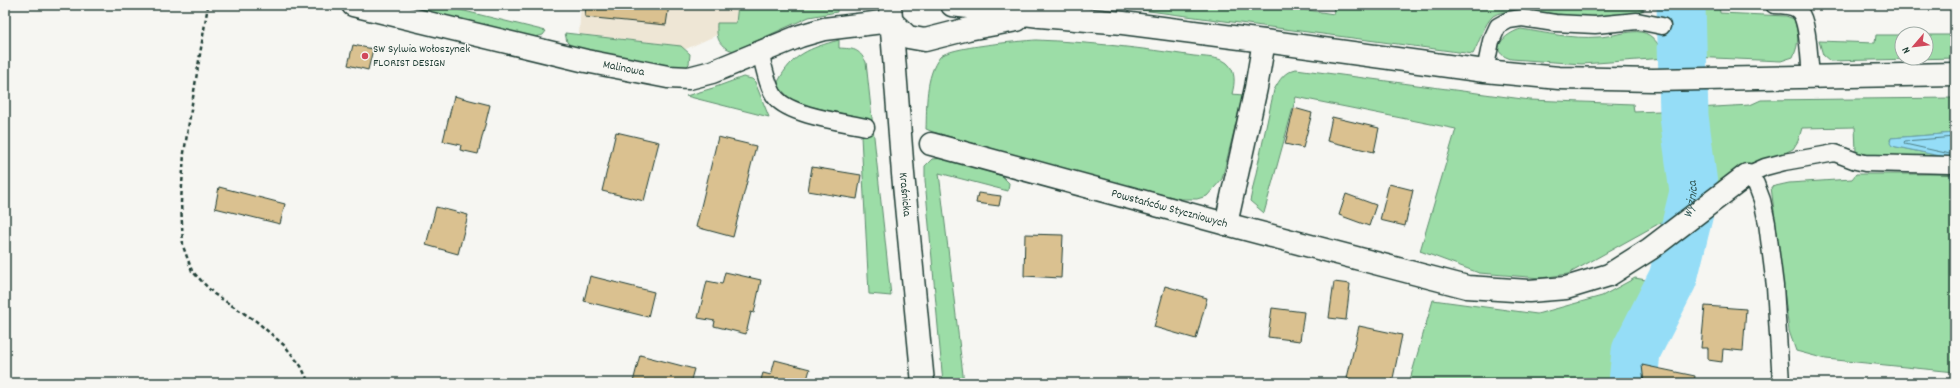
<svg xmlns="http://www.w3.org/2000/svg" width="1960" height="388" font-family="Dekko,sans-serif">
	<rect width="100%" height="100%" fill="#f6f6f2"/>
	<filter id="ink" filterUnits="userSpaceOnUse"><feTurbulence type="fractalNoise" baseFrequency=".025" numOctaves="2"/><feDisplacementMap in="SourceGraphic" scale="8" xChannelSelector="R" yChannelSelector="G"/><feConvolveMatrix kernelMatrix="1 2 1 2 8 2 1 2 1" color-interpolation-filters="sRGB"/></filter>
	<g filter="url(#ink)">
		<polygon fill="#eee6d5" points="581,5 783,5 686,49 675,45 579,34"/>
		<g fill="#9cdda7" stroke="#5e8d6e">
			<polygon points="393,5 440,5 546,31 543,35 532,38"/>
			<path d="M738 5H842L837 6V12L809 17 734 51C719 47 716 39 717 23H736Z"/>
			<path d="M1094 5H1274L1334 14 1333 5H1638L1639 8 1644 10C1606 30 1515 0 1493 16 1484 24 1479 43 1473 54L1119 7Z"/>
			<path d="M1693 5H1719L1720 13 1786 16 1794 19C1798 33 1800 43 1793 57L1781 61 1692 57Z"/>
			<path d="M1521 29C1546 33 1572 39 1598 37 1609 37 1631 30 1641 32 1654 34 1661 48 1665 58L1582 64 1511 59C1485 51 1506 33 1521 29Z"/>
			<polygon points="565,33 681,46 690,54 689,64 686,67 681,67 596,56 576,50 567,42"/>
			<polygon points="1876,35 1902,35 1902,58 1926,58 1926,35 1955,35 1955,58 1830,61 1823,55 1819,41 1875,43"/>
			<path d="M839 40V48C854 49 858 48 866 62L891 296 869 294 861 136H868L867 119 794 103 780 88 778 82C792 54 810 48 839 40Z"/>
			<path d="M1036 40C1089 42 1141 48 1194 56 1203 57 1220 57 1227 63 1236 71 1235 83 1232 94L1243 95 1222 179 1207 196 1197 199H1180L1108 181 933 132 926 129C927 106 925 76 940 57 948 47 1020 41 1036 40Z"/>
			<path d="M1296 69 1530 100 1633 104 1634 112 1660 111 1661 108 1677 107 1684 188 1678 213 1568 274 1541 278 1479 273 1420 251 1456 129 1296 97 1264 213 1250 201 1274 90C1280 79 1284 72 1296 69Z"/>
			<polygon points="743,77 752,79 755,82 769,117 686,96 713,88"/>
			<polygon points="1955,98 1955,133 1891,138 1890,140 1892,146 1950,158 1880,157 1856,152 1855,127 1802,128 1798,141 1793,149 1772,159 1748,164 1702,198 1708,177 1697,108 1750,105 1761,100"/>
			<polygon points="947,158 1002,176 1009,183 1008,191 939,173 964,383 943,383 925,180 925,166 932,159"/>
			<polygon points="1856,174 1950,174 1951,179 1955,180 1955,372 1826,359 1796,351 1789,331 1771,187 1789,183 1852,179"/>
			<polygon points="1635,278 1663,283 1629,349 1625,380 1626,383 1409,383 1433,300 1537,314 1602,296"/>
		</g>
		<polygon fill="#95ddf7" stroke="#669da9" points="1955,133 1955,180 1951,179 1950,158 1892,146 1890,143 1891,138"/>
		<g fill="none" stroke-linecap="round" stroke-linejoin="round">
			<polyline stroke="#4e7d82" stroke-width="1" points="1954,157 1950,154 1905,144 1904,142 1905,141 1955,137"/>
			<path stroke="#95ddf7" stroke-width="49" id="s1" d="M1633 383 1636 351 1673 278 1694 192 1684 116 1681 5"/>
		</g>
		<g fill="#dac190" stroke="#1f3d34">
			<polygon points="586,5 669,5 666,25 585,17"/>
			<polygon points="353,45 373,49 368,70 348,65"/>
			<polygon points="454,96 490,105 478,154 460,150 461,145 443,141"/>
			<polygon points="1294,108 1312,113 1303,148 1285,144"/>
			<polygon points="1332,117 1379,128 1374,152 1327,141"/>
			<polygon points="616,132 659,142 644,201 602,191"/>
			<polygon points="718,137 756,146 733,237 696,227"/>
			<polygon points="812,167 861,175 857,199 808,191"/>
			<polygon points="1389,184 1413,190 1405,226 1380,220"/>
			<polygon points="219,187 285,204 280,224 215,208"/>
			<polygon points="978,193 1001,196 999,206 976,203"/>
			<polygon points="1346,194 1376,205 1369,226 1339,215"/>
			<polygon points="436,207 468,215 458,254 426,245"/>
			<polygon points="1025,234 1063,235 1061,278 1024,276"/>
			<polygon points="725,272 761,280 754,313 751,312 746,334 714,326 715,321 698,318 707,281 722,284"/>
			<polygon points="590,276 654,292 648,317 584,301"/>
			<polygon points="1334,282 1350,284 1346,320 1329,318"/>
			<polygon points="1165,286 1207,298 1196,339 1154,327"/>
			<polygon points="1705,306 1746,309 1743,351 1723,349 1722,362 1708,360 1708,348 1701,348"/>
			<polygon points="1272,308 1304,312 1300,341 1268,337"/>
			<polygon points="1359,326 1402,335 1392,383 1367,383 1347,378"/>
			<polygon points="640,355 694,369 690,383 633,382"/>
			<polygon points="775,360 810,369 806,383 760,383 763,373 771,375"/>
			<polygon points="1642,365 1695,376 1694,383 1644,383"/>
		</g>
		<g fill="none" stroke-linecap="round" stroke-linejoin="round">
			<defs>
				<g id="lane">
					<path d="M1774 5C1782 5 1793 5 1799 11 1809 22 1809 61 1811 76"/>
					<path d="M760 52C764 66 767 87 776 98 791 116 844 122 866 127"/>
					<polyline points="1485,71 1491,41 1498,26 1509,20 1522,18 1555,23 1595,25 1637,21 1662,26"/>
					<polyline points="1781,383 1775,286 1767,223 1762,200 1756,184 1747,175 1765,167 1784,162 1835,153 1856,161 1865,163 1950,165"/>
				</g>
				<g id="street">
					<path id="s2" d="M353 5 586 61 668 77 689 78 712 72 800 36 824 29 891 21"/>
					<path id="s3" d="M931 144 1226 224 1467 287 1529 291 1566 288 1609 275 1650 249 1747 175"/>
					<polyline points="1226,224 1256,88 1264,41"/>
				</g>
				<g id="secondary">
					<path id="s4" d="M890 5 903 174 923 383"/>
					<polyline points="952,5 1040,16 1123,23 1264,41 1485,71 1559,78 1653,80 1955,74"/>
					<polyline points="891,21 908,37 925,40 968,29 1017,20"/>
				</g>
			</defs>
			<use href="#lane" stroke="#1f3d34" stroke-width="19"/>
			<use href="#street" stroke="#1f3d34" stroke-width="25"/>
			<use href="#secondary" stroke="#1f3d34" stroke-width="25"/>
			<polyline stroke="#1f3d34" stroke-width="2.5" stroke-dasharray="4 3" stroke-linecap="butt" points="208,5 184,153 181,202 183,246 192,271 214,294 256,321 285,346 301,366 309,383"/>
			<use href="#lane" stroke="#f6f6f2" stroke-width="16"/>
			<use href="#street" stroke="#f6f6f2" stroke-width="22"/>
			<use href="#secondary" stroke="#f6f6f2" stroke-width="22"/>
		</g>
	</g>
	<circle fill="#d1495b" stroke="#f6f6f2" stroke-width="1.5" cx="365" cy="56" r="4"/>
	<g text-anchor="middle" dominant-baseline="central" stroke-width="3" stroke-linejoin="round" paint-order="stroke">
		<g font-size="12" fill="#1f3d34" stroke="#f6f6f2" text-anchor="start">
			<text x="373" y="49">SW Sylwia Wołoszynek<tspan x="373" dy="14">FLORIST DESIGN</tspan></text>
		</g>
		<g font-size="12" fill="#1f3d34" stroke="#f6f6f2">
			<text stroke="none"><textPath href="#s2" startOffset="278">Malinowa</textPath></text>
			<text stroke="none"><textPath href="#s4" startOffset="190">Kraśnicka</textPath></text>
			<text stroke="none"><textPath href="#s3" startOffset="247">Powstańców Styczniowych</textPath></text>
		</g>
		<g font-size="13" font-style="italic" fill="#375d5b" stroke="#f6f6f2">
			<text stroke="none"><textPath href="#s1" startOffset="195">Wyżnica</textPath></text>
		</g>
	</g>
	<rect width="1960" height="388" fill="none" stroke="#f6f6f2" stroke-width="20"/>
	<rect x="10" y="10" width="1940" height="368" fill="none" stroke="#1f3d34" stroke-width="1.5" filter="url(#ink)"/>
	<g transform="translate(1914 46) rotate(242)"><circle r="19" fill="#f6f6f2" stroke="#a0aca6"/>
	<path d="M0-3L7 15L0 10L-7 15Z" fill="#d1495b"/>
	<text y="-6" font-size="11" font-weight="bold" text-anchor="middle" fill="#1f3d34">N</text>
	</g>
</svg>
